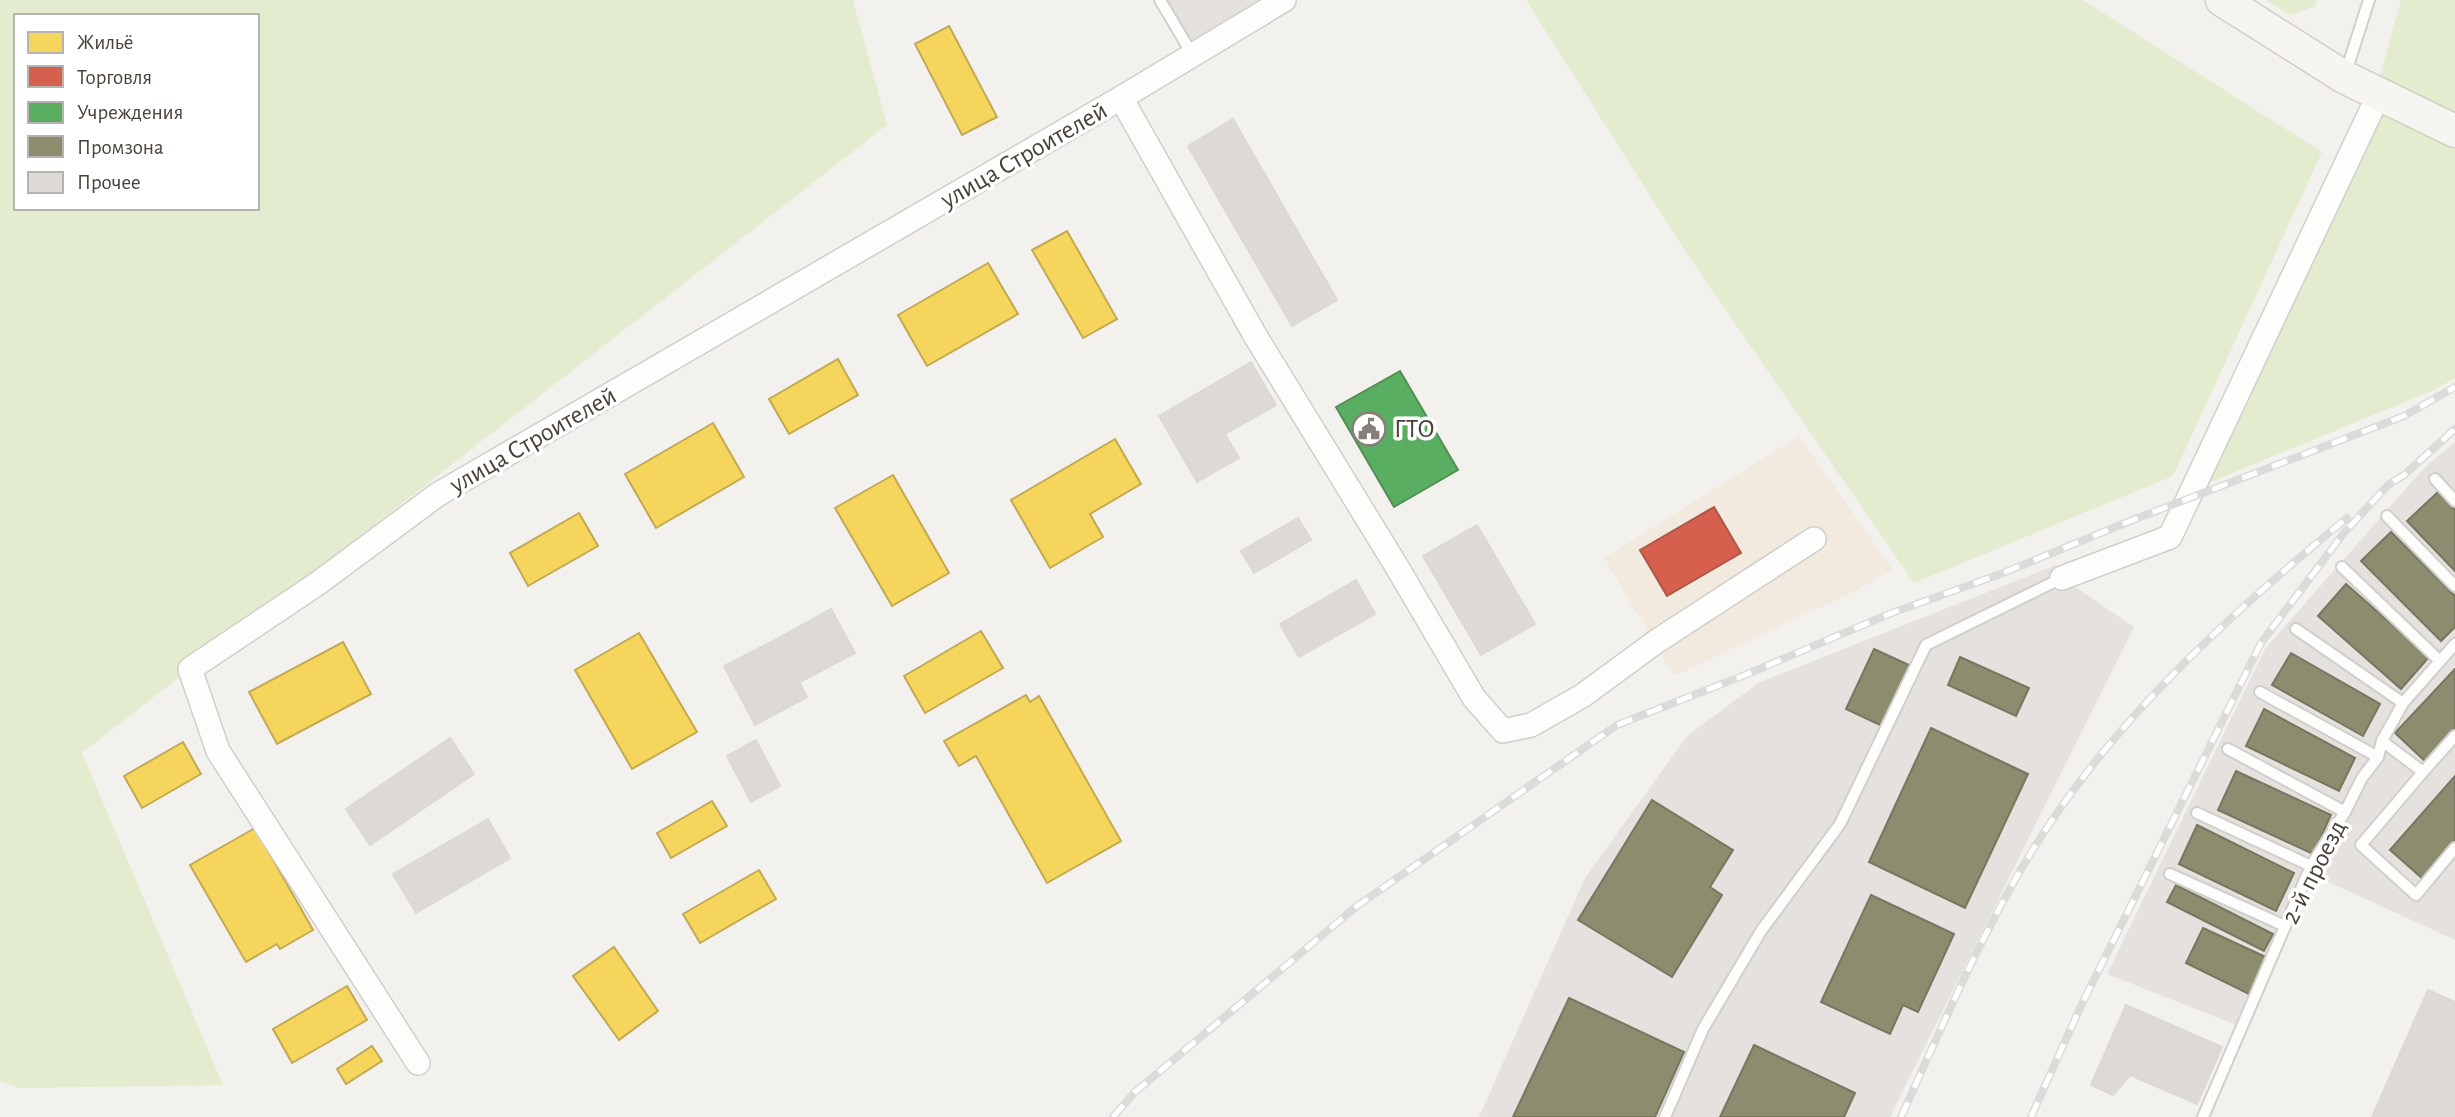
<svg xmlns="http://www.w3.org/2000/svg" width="2455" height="1117" font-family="'Alegreya Sans',sans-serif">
	<rect width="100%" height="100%" fill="#f3f1ee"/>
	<polygon fill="#f2e9df" points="1799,436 1893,570 1849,594 1674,676 1604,558"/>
	<g fill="#e5e1de">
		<polygon points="1167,0 1271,0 1194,46"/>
		<polygon points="2455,442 2455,940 2309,873 2241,1027 2107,974 2265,649 2423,469"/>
		<polygon points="2056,565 2062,578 2134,627 1890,1117 1479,1117 1585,878 1687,736 1760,682"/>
	</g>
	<g fill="#e3eccf" fill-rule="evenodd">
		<path d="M0 0H853L887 125 82 753 223 1085 20 1088 0 1081ZM16 16H257V208H16Z"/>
		<polygon points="1526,0 2083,0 2322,152 2173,476 1914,583 1685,251"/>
		<polygon points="2266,0 2317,0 2316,6 2290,15"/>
		<polygon points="2401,0 2455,0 2455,117 2379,80"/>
		<polygon points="2383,110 2455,142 2455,378 2436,389 2201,486"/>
	</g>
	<g fill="#f6d55c" stroke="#c2a952" stroke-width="2">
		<polygon points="949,26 997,117 962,135 915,44"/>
		<polygon points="1067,231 1117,319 1083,338 1032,250"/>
		<polygon points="988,263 1018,314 927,366 898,315"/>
		<polygon points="838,359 858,395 789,434 769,399"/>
		<polygon points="713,423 744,477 656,528 625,474"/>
		<polygon points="1115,439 1141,484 1090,514 1103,537 1050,568 1011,500"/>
		<polygon points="893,475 949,573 892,606 835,508"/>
		<polygon points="579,513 598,546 528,586 510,553"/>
		<polygon points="981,631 1003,668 925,713 904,676"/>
		<polygon points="639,633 697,732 632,769 575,670"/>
		<polygon points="343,642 371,694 277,744 249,692"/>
		<polygon points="1026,695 1030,702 1039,696 1121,841 1047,883 976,756 959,766 944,741"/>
		<polygon points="183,742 201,774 142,808 124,776"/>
		<polygon points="712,801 727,826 671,858 657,833"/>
		<polygon points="255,828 313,930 280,949 277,944 246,962 190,865"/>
		<polygon points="759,870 776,899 700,943 683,914"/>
		<polygon points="614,947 658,1011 619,1040 573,976"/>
		<polygon points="347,986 367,1020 292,1063 273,1029"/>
		<polygon points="372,1046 382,1061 346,1084 337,1069"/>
	</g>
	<polygon fill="#d6604d" stroke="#ac5747" stroke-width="2" points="1714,507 1741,553 1667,596 1640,550"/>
	<polygon fill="#5aae61" stroke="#558e55" stroke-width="2" points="1400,371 1458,470 1394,507 1336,407"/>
	<g fill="#8c8c6e" stroke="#78765e" stroke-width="2">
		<polygon points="2438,492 2455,510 2455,571 2407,521"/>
		<polygon points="2391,532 2455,596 2455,627 2441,641 2361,561"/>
		<polygon points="2346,584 2429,657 2401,689 2318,616"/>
		<polygon points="1874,649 1911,666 1882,726 1846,709"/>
		<polygon points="2291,653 2380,704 2363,736 2272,685"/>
		<polygon points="1960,657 2029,688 2016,716 1948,685"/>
		<polygon points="2455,669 2455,730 2426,762 2395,733"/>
		<polygon points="2264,709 2355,758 2339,791 2246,746"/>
		<polygon points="1931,728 2028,774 1965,908 1869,862"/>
		<polygon points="2236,771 2331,815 2313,854 2218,810"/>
		<polygon points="2455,776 2455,842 2423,879 2390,850"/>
		<polygon points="1652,800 1733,850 1710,887 1722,895 1672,977 1578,920"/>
		<polygon points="2197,825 2294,873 2276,911 2179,864"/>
		<polygon points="2176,885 2273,934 2264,951 2167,902"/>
		<polygon points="1871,895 1954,934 1918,1012 1903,1005 1890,1034 1821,1002"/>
		<polygon points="2203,928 2268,958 2251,995 2186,963"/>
		<polygon points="1569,998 1684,1052 1655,1117 1513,1117"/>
		<polygon points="1754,1045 1855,1093 1844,1117 1720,1117"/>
	</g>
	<g fill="#dddad6" stroke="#dcd8d4" stroke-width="2">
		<polygon points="1233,119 1337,300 1292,326 1188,146"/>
		<polygon points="1251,362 1276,405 1225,434 1239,458 1197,482 1159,416"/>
		<polygon points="1298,518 1311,540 1254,573 1241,551"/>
		<polygon points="1477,525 1535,624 1481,655 1423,556"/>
		<polygon points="1356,580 1375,614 1299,657 1280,624"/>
		<polygon points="831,609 855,653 800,682 777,639"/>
		<polygon points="777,639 807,697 755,725 724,666"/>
		<polygon points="450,738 474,774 370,845 346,809"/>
		<polygon points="756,740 780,786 751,802 727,756"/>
		<polygon points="488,819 510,858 416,913 393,874"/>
		<polygon points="2428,990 2455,1002 2455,1117 2372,1117"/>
		<polygon points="2126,1005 2222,1047 2197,1104 2130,1075 2113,1095 2091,1085"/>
	</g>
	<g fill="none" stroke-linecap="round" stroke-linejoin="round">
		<defs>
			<g id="lane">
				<polyline points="1160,0 1192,54"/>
				<polyline points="2345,75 2369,0"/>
				<polyline points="2435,479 2455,501"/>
				<polyline points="2387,516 2455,586"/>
				<polyline points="2342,567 2440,661"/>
				<polyline points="2296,629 2403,703"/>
				<polyline points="2260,692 2378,757"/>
				<polyline points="2382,741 2423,772 2455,736"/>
				<polyline points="2228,749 2345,812"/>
				<polyline points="2423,772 2361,845 2416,895 2455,848"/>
				<polyline points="2197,813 2311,866"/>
				<polyline points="2170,874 2285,926"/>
				<polyline points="1665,1117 1703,1029 1761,931 1840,824 1926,645 2062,578"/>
				<polyline points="2203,1117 2311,866 2345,812 2362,778 2378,757 2382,741 2403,703 2455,644"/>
			</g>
			<g id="street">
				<polyline points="1121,98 1256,337 1397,567 1474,698 1503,731 1531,725 1582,696 1657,641 1814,539"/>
				<polyline points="2062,578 2170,537 2379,94"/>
				<polyline points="418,1063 218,751 190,669 317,584 437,495 1121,98 1284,0"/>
			</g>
			<polyline id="secondary" points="2222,0 2344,77 2455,131"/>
		</defs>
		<use href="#lane" stroke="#d1cfcb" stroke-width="14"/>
		<use href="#street" stroke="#d1cfcb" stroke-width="26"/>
		<use href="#secondary" stroke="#d2cdc5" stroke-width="35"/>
		<use href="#lane" stroke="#fdfdfc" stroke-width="10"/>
		<use href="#street" stroke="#fdfdfc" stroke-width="23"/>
		<use href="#secondary" stroke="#f7f5f1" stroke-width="32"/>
		<defs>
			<g id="rail">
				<polyline points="1113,1117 1135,1092 1357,906 1617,725 1745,675 1889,614 2003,573 2130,521 2404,416 2455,387"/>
				<path d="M1901 1117C1942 1027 1980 936 2032 851 2112 721 2230 614 2347 518"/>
				<polyline points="2031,1117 2080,1008 2261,643 2343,534 2388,485 2404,475 2455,429"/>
			</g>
		</defs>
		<use href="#rail" stroke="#dbdbda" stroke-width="8"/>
		<use href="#rail" stroke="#fff" stroke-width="5" stroke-dasharray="16" stroke-linecap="butt"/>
	</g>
	<defs>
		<symbol id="civic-ring" viewBox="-11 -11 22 22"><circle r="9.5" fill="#fff" stroke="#857f78" stroke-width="1.5"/><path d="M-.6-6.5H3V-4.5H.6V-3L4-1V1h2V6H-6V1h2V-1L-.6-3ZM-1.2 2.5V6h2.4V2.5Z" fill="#857f78"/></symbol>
	</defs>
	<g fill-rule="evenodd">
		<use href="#civic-ring" x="1350" y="410" width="38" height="38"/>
	</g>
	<g text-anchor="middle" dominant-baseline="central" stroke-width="7" stroke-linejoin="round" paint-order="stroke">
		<g font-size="26" fill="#4a4239" stroke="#fff">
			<text transform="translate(1024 155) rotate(-30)">улица Строителей</text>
			<text transform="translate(533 440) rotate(-30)">улица Строителей</text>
			<text transform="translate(2314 872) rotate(-63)">2-й проезд</text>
		</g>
		<g font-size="26" fill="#4a4239" stroke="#fff" text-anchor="start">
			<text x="1394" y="429">ГТО</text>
		</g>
	</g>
	<rect x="14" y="14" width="245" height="196" fill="#ffffff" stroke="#b7b3b0" stroke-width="2"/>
	<rect x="28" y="32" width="35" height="21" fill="#f6d55c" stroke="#b7b3b0" stroke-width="2"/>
	<text x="77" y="49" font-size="21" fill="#4a4239">Жильё</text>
	<rect x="28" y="66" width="35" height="21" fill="#d6604d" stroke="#b7b3b0" stroke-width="2"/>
	<text x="77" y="84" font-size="21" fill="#4a4239">Торговля</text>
	<rect x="28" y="102" width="35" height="21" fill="#5aae61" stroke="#b7b3b0" stroke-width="2"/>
	<text x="77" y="119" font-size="21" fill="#4a4239">Учреждения</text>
	<rect x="28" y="136" width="35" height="21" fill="#8c8c6e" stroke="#b7b3b0" stroke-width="2"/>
	<text x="77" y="154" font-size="21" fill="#4a4239">Промзона</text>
	<rect x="28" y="172" width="35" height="21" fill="#dddad6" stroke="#b7b3b0" stroke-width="2"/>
	<text x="77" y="189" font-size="21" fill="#4a4239">Прочее</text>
</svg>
